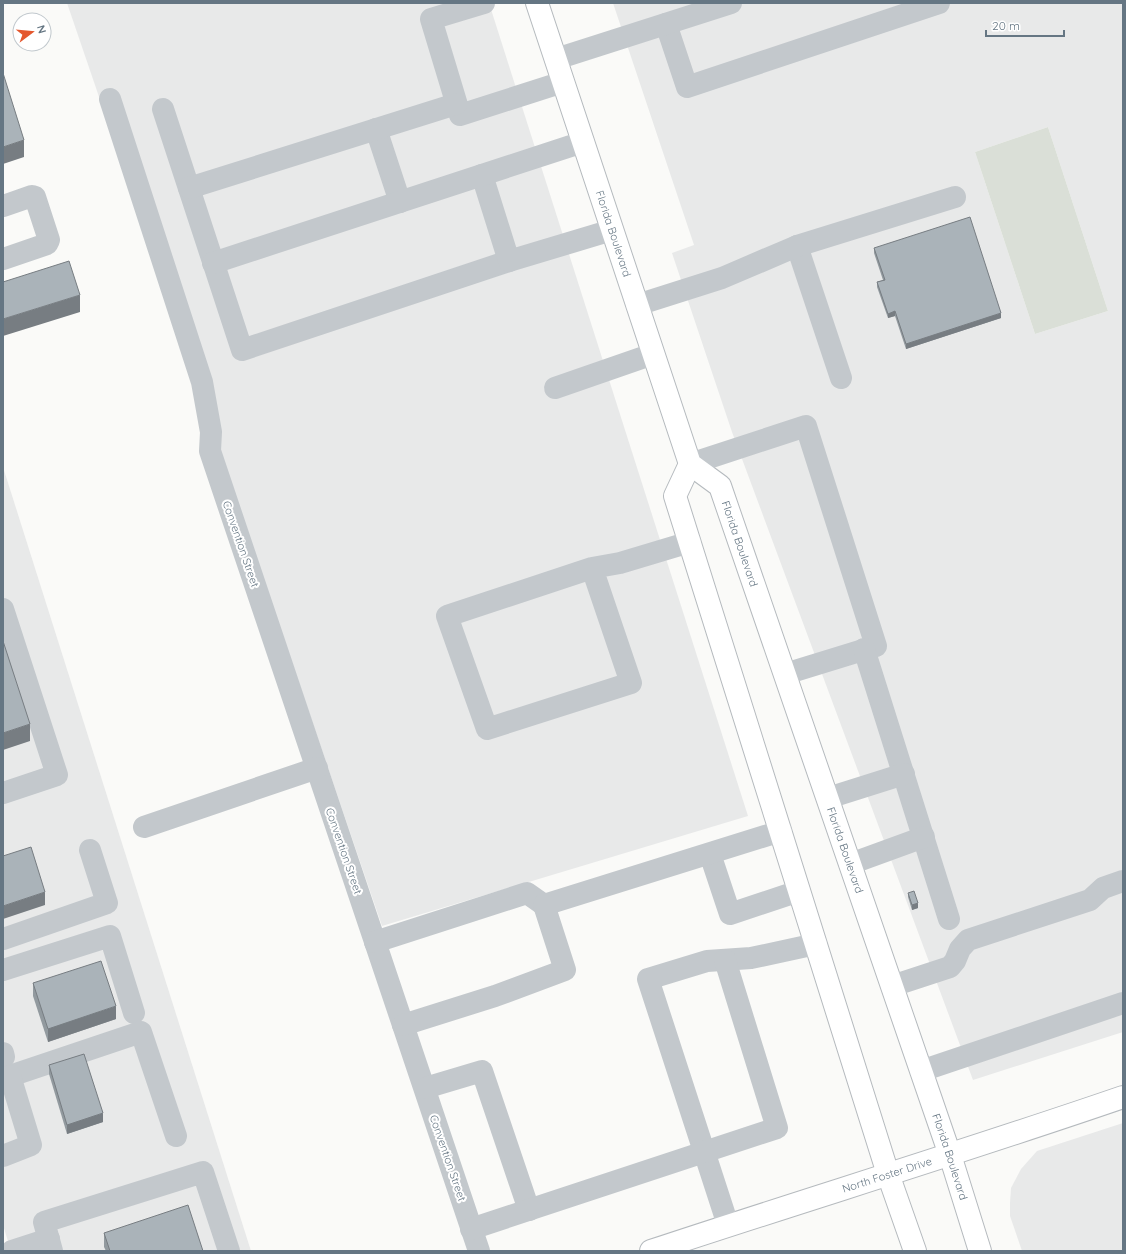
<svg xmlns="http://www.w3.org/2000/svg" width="1126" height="1254" font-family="Quicksand,sans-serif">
	<rect width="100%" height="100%" fill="#fafaf8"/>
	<g fill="#e8e9e9" fill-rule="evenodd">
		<polygon points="67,3 489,3 748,816 382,926"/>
		<path d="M613 3H1123V1032L973 1080 732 432 672 253 694 245ZM1048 127 1108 311 1035 334 975 152Z"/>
		<polygon points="3,467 251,1251 11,1251 3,1225"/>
		<polygon points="1123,1123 1123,1251 1022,1251 1010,1216 1010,1203 1011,1188 1021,1169 1037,1151"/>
	</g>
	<polygon fill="#dadfd7" points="1048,127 1108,311 1035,334 975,152"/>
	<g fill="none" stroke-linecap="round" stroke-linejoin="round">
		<defs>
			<g id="major">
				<path id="s1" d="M537 3 690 464 720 486 950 1155 980 1251"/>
				<polyline points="690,464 675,496 888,1174 915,1251"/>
				<path id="s2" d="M651 1251C808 1199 966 1151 1123 1097"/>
			</g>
		</defs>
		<use href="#major" stroke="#b5babe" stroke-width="24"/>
		<g stroke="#c3c8cc" stroke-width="22">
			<polyline points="484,3 431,19 460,115 563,82"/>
			<polyline points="666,24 687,87 939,3"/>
			<polyline points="556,59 731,3"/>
			<polyline points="110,99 202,382 211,432 210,451 479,1251"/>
			<polyline points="163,109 242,350 509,261"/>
			<polyline points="376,129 400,202"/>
			<polyline points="482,175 509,261 612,230"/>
			<polyline points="189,188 456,104"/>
			<polyline points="3,206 32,196 35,197 49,240 47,244 3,259"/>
			<polyline points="797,246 841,378"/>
			<polyline points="213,263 583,142"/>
			<polyline points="637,305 722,278 797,246 955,197"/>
			<polyline points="555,388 653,354"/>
			<polyline points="690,464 806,426 876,646 785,674"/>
			<polyline points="592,568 631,683 487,729 447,616 592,568 620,563 690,542"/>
			<polyline points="3,609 57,775 3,793"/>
			<polyline points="864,649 949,919"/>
			<polyline points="828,798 904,774"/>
			<polyline points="144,827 317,768"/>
			<polyline points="710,854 730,914 799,891"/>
			<polyline points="850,864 924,837"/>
			<polyline points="3,939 107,903 90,850"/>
			<polyline points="375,942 527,893 544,905"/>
			<polyline points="3,970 110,936 134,1013"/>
			<polyline points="892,986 950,967 955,961 960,949 968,940 1090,900 1103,888 1123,881"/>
			<polyline points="403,1025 495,996 565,970 544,905 781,831"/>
			<polyline points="3,1053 4,1057"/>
			<polyline points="921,1071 1123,1003"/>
			<polyline points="10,1076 141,1032 176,1136"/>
			<polyline points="3,1079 10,1076 31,1145 3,1156"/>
			<polyline points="425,1088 482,1071 529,1210"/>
			<polyline points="728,1225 648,979 707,961 751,958 816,944"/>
			<polyline points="471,1229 777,1128 725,960"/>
			<polyline points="12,1251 49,1239"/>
			<polyline points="52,1251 44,1222 203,1172 229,1251"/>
		</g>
		<use href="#major" stroke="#fff" stroke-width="22"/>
	</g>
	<g fill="#929a9f">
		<polygon points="874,248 1001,318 906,349 895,316 888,318 877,287 877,282 883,280 874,253"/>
		<polygon points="908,893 918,908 912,910 908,897"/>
		<polygon points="33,983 116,1019 48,1042 33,996"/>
		<polygon points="49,1065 103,1122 67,1134 49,1074"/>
		<polygon points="104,1233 203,1251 106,1251 104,1247"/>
	</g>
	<g fill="#777d82">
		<polygon points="24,140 24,157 3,164 3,147"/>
		<polygon points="80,295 80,312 3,336 3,319"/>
		<polygon points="895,311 895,316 888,318 888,314"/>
		<polygon points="1001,313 1001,318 906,349 906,344"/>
		<polygon points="30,724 30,741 3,750 3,733"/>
		<polygon points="45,892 45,905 3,919 3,906"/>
		<polygon points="918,903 918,908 912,910 912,905"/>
		<polygon points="116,1006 116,1019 48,1042 48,1029"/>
		<polygon points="103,1113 103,1122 67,1134 67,1125"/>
	</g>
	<g fill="#aab3b9" stroke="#777d82">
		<polygon points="3,73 24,140 3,147"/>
		<polygon points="970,217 1001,313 906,344 895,311 888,314 877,282 885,280 874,248"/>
		<polygon points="69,261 80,295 3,319 3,282"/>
		<polygon points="3,641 30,724 3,733"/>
		<polygon points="31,847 45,892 3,906 3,856"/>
		<polygon points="914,891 918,903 912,905 908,893"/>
		<polygon points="101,961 116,1006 48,1029 33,983"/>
		<polygon points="84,1054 103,1113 67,1125 49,1065"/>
		<polygon points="188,1205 203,1251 110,1251 104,1233"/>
	</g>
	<g text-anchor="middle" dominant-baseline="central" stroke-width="4" stroke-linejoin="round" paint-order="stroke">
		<g font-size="11" fill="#657683" stroke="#fff">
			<text stroke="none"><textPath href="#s1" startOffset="243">Florida Boulevard</textPath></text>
			<text transform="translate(241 544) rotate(71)">Convention Street</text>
			<text stroke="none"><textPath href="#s1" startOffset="584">Florida Boulevard</textPath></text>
			<text stroke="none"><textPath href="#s1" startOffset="908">Florida Boulevard</textPath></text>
			<text transform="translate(344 851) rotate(71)">Convention Street</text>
			<text stroke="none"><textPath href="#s1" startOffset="1232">Florida Boulevard</textPath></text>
			<text transform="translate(448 1158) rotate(71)">Convention Street</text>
			<text stroke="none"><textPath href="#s2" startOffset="248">North Foster Drive</textPath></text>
		</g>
	</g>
	<rect width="1126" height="1254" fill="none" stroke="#657683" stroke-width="8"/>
	<g transform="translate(32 32) rotate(74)"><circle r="19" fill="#ffffff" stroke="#c1c8cd"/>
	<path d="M0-3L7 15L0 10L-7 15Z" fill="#e4572e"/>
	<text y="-6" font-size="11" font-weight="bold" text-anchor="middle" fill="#657683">N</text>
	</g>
	<path d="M986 30v6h78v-6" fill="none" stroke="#657683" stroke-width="2"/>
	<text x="992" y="30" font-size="12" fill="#657683" stroke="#ffffff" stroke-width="3" paint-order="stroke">20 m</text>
</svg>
